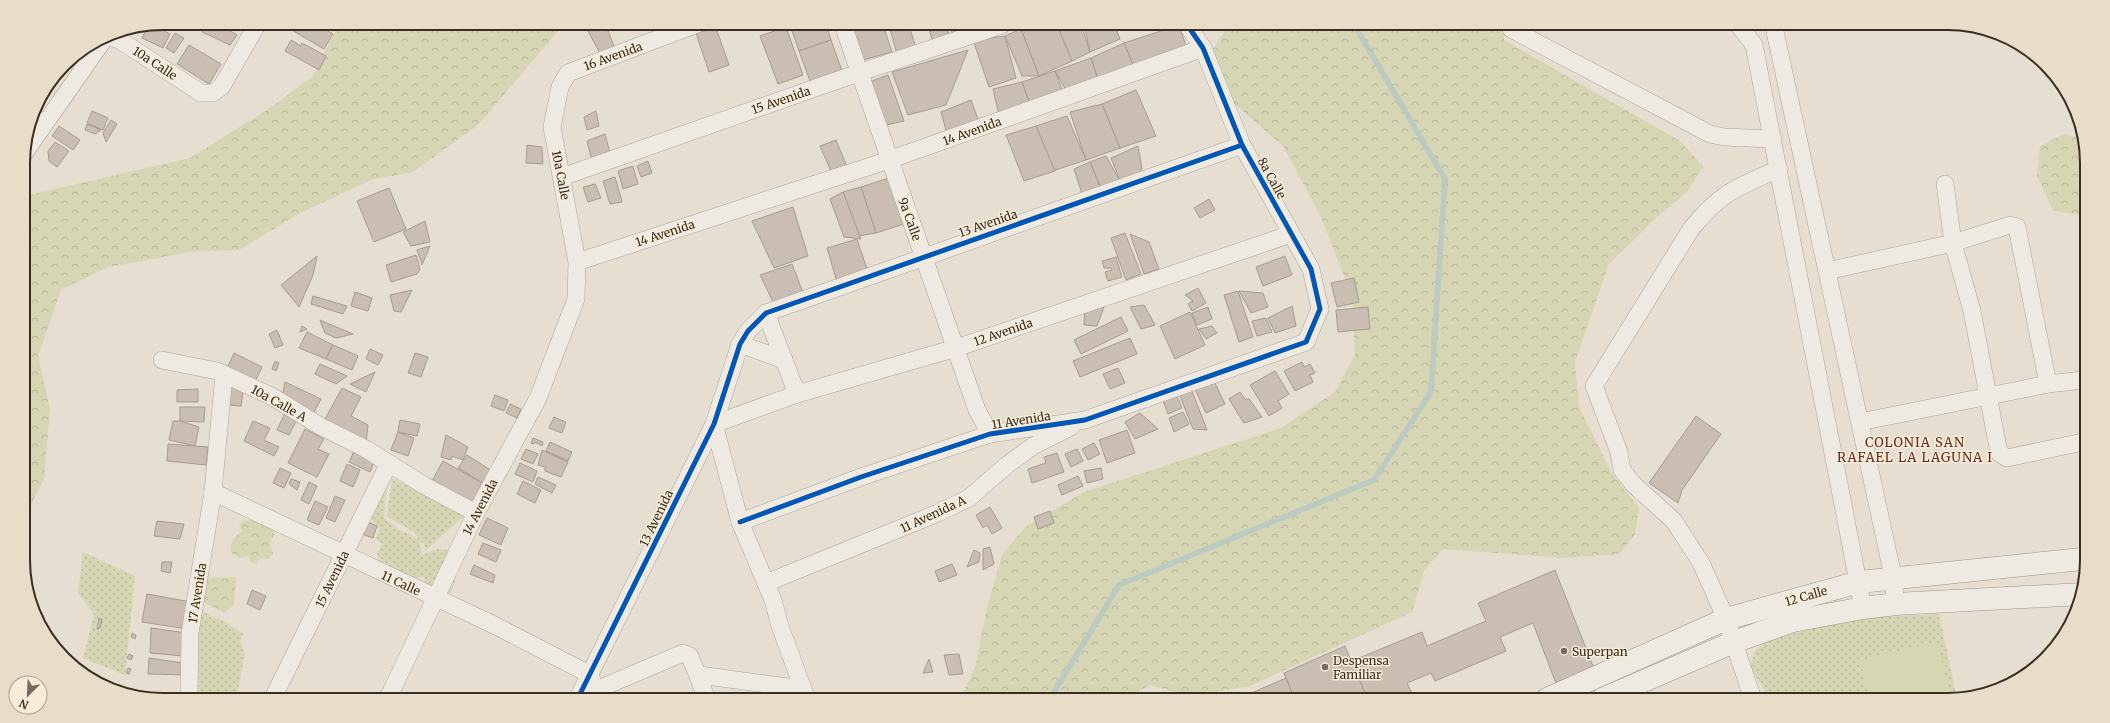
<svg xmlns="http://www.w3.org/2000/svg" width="2110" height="723" font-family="Merriweather,serif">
	<defs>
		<pattern id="green-dots" width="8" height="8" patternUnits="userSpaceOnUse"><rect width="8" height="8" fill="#d6d5b4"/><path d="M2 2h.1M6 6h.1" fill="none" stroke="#b9b79a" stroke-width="1.8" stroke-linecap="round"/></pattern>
		<pattern id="forest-crowns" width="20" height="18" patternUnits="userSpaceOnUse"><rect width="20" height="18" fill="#d6d5b4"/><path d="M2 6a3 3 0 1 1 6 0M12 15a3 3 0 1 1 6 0" fill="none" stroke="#b9b79a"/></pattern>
	</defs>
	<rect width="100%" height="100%" fill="#e6dfd1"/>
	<g fill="url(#green-dots)">
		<path d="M387 477 384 518 400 530 419 539 415 533 387 516 392 478 466 514 424 552 425 545 420 541 422 555 437 549 449 550C458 568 458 574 451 593 441 595 433 588 424 583V577L407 579 380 563 377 554 382 544 375 539 380 529 369 516Z"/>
		<polygon points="83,552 135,576 125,675 83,658 94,614 78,593"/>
		<polygon points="196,609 224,621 243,634 240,641 245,654 237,695 192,695"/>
		<polygon points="1939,614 1957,699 1770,699 1751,668 1751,662 1755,651 1766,641 1847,619"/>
	</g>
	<g fill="url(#forest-crowns)">
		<polygon points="339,23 564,24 478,125 413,172 371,180 300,213 239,250 197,251 108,267 61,290 38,356 50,409 44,479 25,517 24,196 190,158 270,108 313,76"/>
		<polygon points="1228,26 1504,27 1504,40 1680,141 1703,166 1688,191 1655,219 1609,264 1575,362 1579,407 1611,472 1639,508 1635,534 1620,554 1563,558 1443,549 1424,571 1412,612 1250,686 1190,696 1150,685 1127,698 961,697 976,665 986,612 1002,555 1025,527 1084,492 1281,428 1335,392 1355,354 1352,296 1321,217 1283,146 1231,101 1213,49"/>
		<polygon points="2064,134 2084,139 2084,216 2053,210 2037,176 2040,146"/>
		<path d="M252 519 279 525 270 543 273 553 269 559H259L257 564 251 562 249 556 240 558 231 553C230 544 233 538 242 531L239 525 241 522Z"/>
		<polygon points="236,577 234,605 224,613 201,601 207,578"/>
	</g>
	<polygon fill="#d6d5b4" points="1937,642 1951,700 1869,699 1860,660"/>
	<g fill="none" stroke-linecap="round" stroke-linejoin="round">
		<polyline stroke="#bbcbc1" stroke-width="5.5" points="1051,697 1119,585 1374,480 1431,392 1445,179 1355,26"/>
	</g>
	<g fill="#cabeb2" stroke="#a79b90">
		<polygon points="294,23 314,23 333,34 324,49 290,29"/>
		<polygon points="584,24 605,24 615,48 600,53"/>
		<polygon points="153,25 170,34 163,48 142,38 148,26"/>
		<polygon points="204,25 209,25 217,30 220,25 237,35 230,45 202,32"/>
		<polygon points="790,25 826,25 831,40 799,51"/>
		<polygon points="847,25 868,25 848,30"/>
		<polygon points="870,25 883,25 892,52 859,61 848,30"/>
		<polygon points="899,25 909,25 916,49 897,54 890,29"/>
		<polygon points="928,25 946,25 950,38 933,43"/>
		<polygon points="949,25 963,25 965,31 953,35"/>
		<polygon points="1030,25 1057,25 1072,61 1039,76 1021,29"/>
		<polygon points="1057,25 1081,25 1090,52 1072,61"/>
		<polygon points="1084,25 1115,26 1120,39 1090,52"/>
		<polygon points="1176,26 1179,26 1187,48 1134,67 1124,43"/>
		<polygon points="786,27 803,75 778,84 760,36"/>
		<polygon points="716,28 729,65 709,72 696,33"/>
		<polygon points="1021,29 1039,76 1022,76 1005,36"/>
		<polygon points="175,33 184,38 174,53 166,48"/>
		<polygon points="1005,36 1016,78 989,87 973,40"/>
		<polygon points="291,40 301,46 302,43 326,56 319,70 285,51"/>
		<polygon points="831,40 842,71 810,81 799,51"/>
		<polygon points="1124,43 1134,67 1098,80 1091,58"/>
		<polygon points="189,45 221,64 209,84 177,64"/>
		<polygon points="968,50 946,105 908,115 892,72"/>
		<polygon points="1091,58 1098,80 1067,92 1055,71"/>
		<polygon points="1055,71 1064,94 1030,104 1022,82"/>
		<polygon points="888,75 904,121 886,125 869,82"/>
		<polygon points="1022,82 1030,104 999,115 993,89"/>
		<polygon points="1136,90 1156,136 1120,148 1102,104"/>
		<polygon points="971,100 979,122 947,134 941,112"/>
		<polygon points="1102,104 1120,148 1086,160 1070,112"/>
		<polygon points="92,111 108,118 103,130 87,123"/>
		<polygon points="596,111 599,126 587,130 584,117"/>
		<polygon points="1067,116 1086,160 1052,171 1036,126"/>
		<polygon points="111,120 117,124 106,142 103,133"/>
		<polygon points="87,124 101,130 95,134 85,130"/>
		<polygon points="59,126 80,140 73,150 52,136"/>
		<polygon points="1036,126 1055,171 1024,181 1006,135"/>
		<polygon points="605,134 610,153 592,161 587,141"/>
		<polygon points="836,140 848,169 833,176 820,146"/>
		<polygon points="55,142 69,151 57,167 49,161 48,151"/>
		<polygon points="527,145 542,147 543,164 526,163"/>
		<polygon points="1138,146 1142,169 1136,178 1121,183 1111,158"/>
		<polygon points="1106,156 1121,183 1101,189 1090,162"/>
		<polygon points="648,161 652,173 641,177 637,166"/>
		<polygon points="1090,162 1101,189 1083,197 1074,169"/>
		<polygon points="633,166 638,184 623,189 618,171"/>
		<polygon points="615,177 622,202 610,204 603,181"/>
		<polygon points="889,178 904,224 876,233 861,187"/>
		<polygon points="595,184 601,198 588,202 583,187"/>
		<polygon points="861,187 876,233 858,236 843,192"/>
		<polygon points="389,188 406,229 374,242 357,201"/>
		<polygon points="843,192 861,239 844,237 830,199"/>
		<polygon points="1209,199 1215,210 1200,218 1194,208"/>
		<polygon points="793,207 808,256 774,268 752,221"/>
		<polygon points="425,221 430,242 411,246 403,232"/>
		<polygon points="1125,233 1141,274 1126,280 1111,238"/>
		<polygon points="1130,234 1149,242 1159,269 1144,274"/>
		<polygon points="857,239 869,275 837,282 827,248"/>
		<polygon points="430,246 422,265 417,250"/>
		<polygon points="416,255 420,269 417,274 391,282 386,265"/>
		<polygon points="317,256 313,275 299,307 281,285"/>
		<polygon points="1285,256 1292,275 1263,286 1256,267"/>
		<polygon points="1116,257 1122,277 1108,281 1105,272 1112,270 1111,268 1104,268 1102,261"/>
		<polygon points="792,264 805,298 776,308 760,275"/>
		<polygon points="1354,278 1359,302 1337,307 1331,283"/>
		<polygon points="1198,288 1206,303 1192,311 1188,304 1193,301 1185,295"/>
		<polygon points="412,290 401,312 394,311 390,295"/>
		<polygon points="1238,291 1253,337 1239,342 1224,295"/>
		<polygon points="1239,291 1263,293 1268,307 1251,313"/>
		<polygon points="355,292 372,298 368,311 351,306"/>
		<polygon points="313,296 347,306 343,314 311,304"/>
		<polygon points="1144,305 1155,325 1141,329 1130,307"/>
		<polygon points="1085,306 1104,307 1097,326 1084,325"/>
		<polygon points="1292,306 1296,326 1275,333 1268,318"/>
		<polygon points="1208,307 1212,319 1197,325 1192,313"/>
		<polygon points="1368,307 1370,329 1338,332 1336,310"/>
		<polygon points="1190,312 1205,345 1175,359 1160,326"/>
		<polygon points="1121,317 1128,331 1081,354 1074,340"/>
		<polygon points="1266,318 1272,332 1257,336 1252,321"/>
		<polygon points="320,320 353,334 336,338 325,333"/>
		<polygon points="302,326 307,329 300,332"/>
		<polygon points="1212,326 1217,333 1206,339 1199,329"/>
		<polygon points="277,330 283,345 275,348 269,334"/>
		<polygon points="307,332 333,345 326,359 299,348"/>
		<polygon points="1130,338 1137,354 1080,377 1073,361"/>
		<polygon points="333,345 358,356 352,370 326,359"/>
		<polygon points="370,349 383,355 378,365 366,359"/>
		<polygon points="234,353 262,367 253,386 225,373"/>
		<polygon points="415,353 428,357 421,377 408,373"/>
		<polygon points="275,361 279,363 276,371 272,369"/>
		<polygon points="1302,362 1304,367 1310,364 1315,373 1310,375 1313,382 1295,391 1284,371"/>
		<polygon points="320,364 347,376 336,384 315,374"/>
		<polygon points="1118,368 1125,383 1110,389 1103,374"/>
		<polygon points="1275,371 1289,394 1278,401 1282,408 1269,416 1250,385"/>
		<polygon points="375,372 366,392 350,384"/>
		<polygon points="1212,377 1225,404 1206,413 1193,385"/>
		<polygon points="285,382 321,399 313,414 282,398"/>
		<polygon points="230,383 244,384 241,406 227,405"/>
		<polygon points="1190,386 1207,430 1193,429 1178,391"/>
		<polygon points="342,388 361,397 351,416 368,425 366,444 325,419"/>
		<polygon points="198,389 198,402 177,402 177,390"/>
		<polygon points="1175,392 1182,408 1168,414 1162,398"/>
		<polygon points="1240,392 1245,399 1249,399 1262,417 1244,423 1229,399"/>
		<polygon points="495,395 508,400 504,411 491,406"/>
		<polygon points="510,404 521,409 517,418 506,413"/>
		<polygon points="180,407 205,407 204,422 180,421"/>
		<polygon points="1183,412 1189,424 1174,432 1169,418"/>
		<polygon points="285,413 297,419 289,435 277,430"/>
		<polygon points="1140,413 1158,429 1135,439 1125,422"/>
		<polygon points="1696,416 1721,434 1682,490 1678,503 1649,483"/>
		<polygon points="554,417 566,422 562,433 549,428"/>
		<polygon points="400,420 420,424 417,436 398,432"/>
		<polygon points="173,421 180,421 199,427 195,446 169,440"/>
		<polygon points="253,421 270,428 264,440 279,447 274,456 244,441"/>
		<polygon points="305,429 324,439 318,449 329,454 317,477 288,463"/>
		<polygon points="1127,430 1135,453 1107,463 1099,440"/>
		<polygon points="398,432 414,438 408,456 391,450"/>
		<polygon points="446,435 468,447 463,460 452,456 451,460 441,457"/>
		<polygon points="533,438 543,442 542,446 535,442 534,444 531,443"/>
		<polygon points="550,442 572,452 568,461 546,451"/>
		<polygon points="1094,443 1100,454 1088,460 1082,449"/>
		<polygon points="168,444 208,447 206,465 167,461"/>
		<polygon points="355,449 376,458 370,472 349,462"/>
		<polygon points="526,449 538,454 533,464 521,459"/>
		<polygon points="1077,449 1083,461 1071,467 1065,454"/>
		<polygon points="542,450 568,462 561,477 545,471 545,467 538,465"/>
		<polygon points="1057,453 1064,472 1032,483 1028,469 1046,463 1044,457"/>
		<polygon points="467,455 492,471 484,484 458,468"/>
		<polygon points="443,461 484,484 474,505 429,486"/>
		<polygon points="520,463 537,471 533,482 515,474"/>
		<polygon points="347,464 360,470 353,487 340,481"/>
		<polygon points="280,468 291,473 284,488 273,483"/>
		<polygon points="1101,468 1103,479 1087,483 1084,471"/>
		<polygon points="1078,476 1083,486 1062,495 1058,485"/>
		<polygon points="538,477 556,485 552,493 535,484"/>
		<polygon points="291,479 300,482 297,490 289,484"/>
		<polygon points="523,481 541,490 535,503 517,494"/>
		<polygon points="309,482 317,486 309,504 301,500"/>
		<polygon points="335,496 345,500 335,522 326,518"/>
		<polygon points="315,501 328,507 319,525 307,520"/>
		<polygon points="990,507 1002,528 992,534 987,525 983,528 976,515"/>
		<polygon points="1050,511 1054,523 1038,529 1034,517"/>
		<polygon points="487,518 508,528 501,545 479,535"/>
		<polygon points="157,521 184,524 180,539 154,536"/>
		<polygon points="366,521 377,526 373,538 362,534"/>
		<polygon points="483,543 501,550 496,562 478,554"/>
		<polygon points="990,547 994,564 983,570 983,549"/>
		<polygon points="974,550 980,553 979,562 967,567"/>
		<polygon points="162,562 172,562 170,573 161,571"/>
		<polygon points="952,564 957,575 939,582 935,571"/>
		<polygon points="474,565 495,575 493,583 470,574"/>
		<polygon points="1555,570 1595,671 1557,686 1533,623 1500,637 1506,651 1435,681 1431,673 1407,683 1414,698 1367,698 1352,661 1422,632 1427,646 1486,621 1478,603"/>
		<polygon points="252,590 266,596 260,610 247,604"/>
		<polygon points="147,594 191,602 187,629 142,622"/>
		<polygon points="99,619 102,619 100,628 97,629"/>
		<polygon points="151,628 187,633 183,656 150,653"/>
		<polygon points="132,633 136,635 135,639 131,637"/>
		<polygon points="1345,646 1367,698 1294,698 1284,673"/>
		<polygon points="129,654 133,656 131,660 127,658"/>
		<polygon points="959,654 963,674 949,675 944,655"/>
		<polygon points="149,658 183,663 187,675 148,674"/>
		<polygon points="929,659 933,672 923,673"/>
		<polygon points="128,668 131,669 129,674 126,673"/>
		<polygon points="1286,678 1294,698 1240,698"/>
	</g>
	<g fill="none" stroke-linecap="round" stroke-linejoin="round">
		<defs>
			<g id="street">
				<polyline points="843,25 977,410 990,434"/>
				<polyline points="1740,27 1754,45 1863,608"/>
				<polyline points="1774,27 1891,567 1896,604"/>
				<polyline points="1511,29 1710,134 1724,137 1773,139"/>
				<polyline points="32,116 44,124"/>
				<polyline points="23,155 107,35 121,41 201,93 213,93 222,86 258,23"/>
				<polyline points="562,177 861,72 1002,25"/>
				<polyline points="1945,184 1953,243 1972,311 1999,453 2007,458 2083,442"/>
				<polyline points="577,262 889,160 1203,48"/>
				<polyline points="1827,271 1953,243 2010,225 2017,227 2048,384"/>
				<polyline points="766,313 797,394"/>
				<polyline points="740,344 784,360"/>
				<polyline points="162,360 217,371 273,397 320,426 366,449 425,486 476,513"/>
				<polyline points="1860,422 2048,384 2083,380"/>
				<polyline points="213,492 494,625 589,674 596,690 683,653 690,656 706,697"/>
				<polyline points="740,522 861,477 990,434 1085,420 1306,342 1320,309 1311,269 1242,145 1203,48 1188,26"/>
				<polyline points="766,583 938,513 969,498 1007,465 1033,446 1071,427"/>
				<polyline points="699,675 803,689"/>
				<polyline points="189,695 190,633 213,492 224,374"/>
				<polyline points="274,696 389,463"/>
				<polyline points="389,696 476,513 538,398 576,299 577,262 552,127 560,87 568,73 697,24"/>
				<polyline points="579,696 714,424 740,344 748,331 766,313 1242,145"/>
				<polyline points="806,697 780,626 773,600 740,522 714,424 797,394 956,348 1291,234"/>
				<path d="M1753 699 1726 619 1701 563 1674 521 1634 485 1622 470 1619 452 1594 386 1691 229C1721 192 1737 187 1779 169"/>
			</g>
			<g id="secondary">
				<polyline points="1547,699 1726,619 1859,582 2082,559"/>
				<polyline points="1602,699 1734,642 1793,621 1863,608 1896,604 2082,594"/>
			</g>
		</defs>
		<use href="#street" stroke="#aba499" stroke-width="18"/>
		<use href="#secondary" stroke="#9b9489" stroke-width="23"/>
		<use href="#street" stroke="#eeeae2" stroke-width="17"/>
		<use href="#secondary" stroke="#eeeae2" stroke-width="22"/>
		<defs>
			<g id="cycleway">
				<polyline points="740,522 861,477 990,434 1085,420 1306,342 1320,309 1311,269 1242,145 1203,48 1188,26"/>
				<polyline points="579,696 714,424 740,344 748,331 766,313 1242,145"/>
			</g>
		</defs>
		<use href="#cycleway" stroke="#f6ecd8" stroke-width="8"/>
		<use href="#cycleway" stroke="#0057b8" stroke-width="5"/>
	</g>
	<g fill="#776b5f" stroke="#f6ecd8" stroke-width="1.5">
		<circle cx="1564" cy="651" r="4"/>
		<circle cx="1325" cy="667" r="4"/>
	</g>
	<g text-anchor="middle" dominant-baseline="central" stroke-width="3" stroke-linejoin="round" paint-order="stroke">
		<g font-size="12" fill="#3b2d21" stroke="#f6ecd8">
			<text transform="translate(613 56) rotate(-20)">16 Avenida</text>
			<text transform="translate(155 63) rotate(33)">10a Calle</text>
			<text transform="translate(781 100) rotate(-19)">15 Avenida</text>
			<text transform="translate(972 131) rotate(-20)">14 Avenida</text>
			<text transform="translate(561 175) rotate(79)">10a Calle</text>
			<text transform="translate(1272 178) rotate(61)">8a Calle</text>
			<text transform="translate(910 219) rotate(70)">9a Calle</text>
			<text transform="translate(988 223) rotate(-19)">13 Avenida</text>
			<text transform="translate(665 233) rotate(-18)">14 Avenida</text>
			<text transform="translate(1003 332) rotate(-19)">12 Avenida</text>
			<text transform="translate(279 403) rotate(29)">10a Calle A</text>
			<text transform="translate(1021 420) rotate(-9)">11 Avenida</text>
			<text transform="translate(480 507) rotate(-63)">14 Avenida</text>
			<text transform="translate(933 514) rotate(-25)">11 Avenida A</text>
			<text transform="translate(656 518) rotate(-64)">13 Avenida</text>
			<text transform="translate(332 579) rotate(-64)">15 Avenida</text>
			<text transform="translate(401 583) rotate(25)">11 Calle</text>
			<text transform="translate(197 593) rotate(-81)">17 Avenida</text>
			<text transform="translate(1806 596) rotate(-16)">12 Calle</text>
		</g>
		<g font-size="12" fill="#3b2d21" stroke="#f6ecd8" text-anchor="start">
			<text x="1572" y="651">Superpan</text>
			<text x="1333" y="660">Despensa<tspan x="1333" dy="14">Familiar</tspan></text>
		</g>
		<g font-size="13" letter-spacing="1" fill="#672d21" stroke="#f6ecd8">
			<text x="1915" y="442">COLONIA SAN<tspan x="1915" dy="15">RAFAEL LA LAGUNA I</tspan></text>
		</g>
	</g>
	<path d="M0 0H2110V723H0ZM163 30H1947A133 133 0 0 1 2080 163V560A133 133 0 0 1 1947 693H163A133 133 0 0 1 30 560V163A133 133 0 0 1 163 30Z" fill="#e7ddc9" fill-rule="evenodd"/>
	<path fill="none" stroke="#3b2d21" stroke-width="2" d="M163 30H1947A133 133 0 0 1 2080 163V560A133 133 0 0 1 1947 693H163A133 133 0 0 1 30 560V163A133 133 0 0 1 163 30Z"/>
	<g transform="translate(28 695) rotate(204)"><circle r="19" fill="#f6ecd8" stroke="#aba08f"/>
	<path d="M0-3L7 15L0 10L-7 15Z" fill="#776b5f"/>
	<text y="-6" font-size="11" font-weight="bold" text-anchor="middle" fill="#3b2d21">N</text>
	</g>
</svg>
